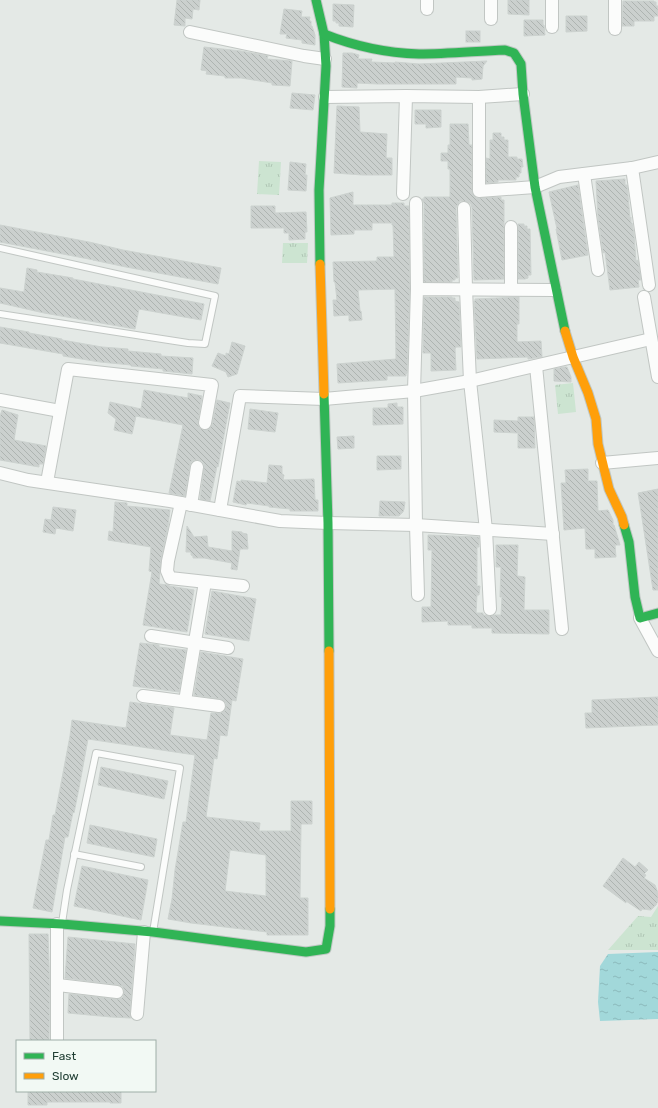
<svg xmlns="http://www.w3.org/2000/svg" width="658" height="1108" font-family="Rubik,sans-serif">
	<defs>
		<pattern id="grass-tufts" width="24" height="20" patternUnits="userSpaceOnUse"><rect width="24" height="20" fill="#cce4d1"/><path d="M3 7l-1-3M5 7V3M7 7l1-3M15 17l-1-3M17 17v-4M19 17l1-3" fill="none" stroke="#afc5b4"/></pattern>
		<pattern id="water-ripples" width="26" height="14" patternUnits="userSpaceOnUse"><rect width="26" height="14" fill="#a2d8da"/><path d="M2 4q2-2 4 0t4 0M15 11q2-2 4 0t4 0" fill="none" stroke="#8bbabc"/></pattern>
		<pattern id="building-back-hatch" width="6" height="6" patternUnits="userSpaceOnUse"><rect width="6" height="6" fill="#cbd0ce"/><path d="M-1 5l2 2M0 0l6 6M5-1l2 2" fill="none" stroke="#aeb4b1"/></pattern>
	</defs>
	<rect width="100%" height="100%" fill="#e4e9e6"/>
	<g fill="url(#grass-tufts)">
		<polygon points="259,161 281,162 279,195 257,194"/>
		<polygon points="283,243 308,243 307,263 282,263"/>
		<polygon points="573,383 576,412 558,414 555,385"/>
		<polygon points="658,906 658,950 608,950 638,916 651,917"/>
	</g>
	<polygon fill="url(#water-ripples)" points="658,952 658,1019 600,1021 598,1002 600,966 608,954"/>
	<g fill="url(#building-back-hatch)" stroke="#ccd2cf" fill-rule="evenodd">
		<polygon points="177,0 200,0 199,10 193,9 192,19 185,18 185,26 174,25"/>
		<polygon points="508,0 529,0 529,15 508,14"/>
		<polygon points="623,1 654,1 654,2 656,2 656,6 658,6 658,16 654,16 654,21 634,21 634,26 622,26"/>
		<polygon points="333,4 354,5 353,27 339,26 339,23 336,23 336,21 333,21"/>
		<polygon points="284,9 302,11 301,17 310,17 309,21 311,21 311,26 312,26 315,35 315,45 302,43 302,40 286,38 287,34 280,34"/>
		<polygon points="566,16 587,16 587,31 566,32"/>
		<polygon points="524,20 543,20 543,25 544,25 545,35 524,36"/>
		<rect x="466" y="31" width="14" height="11"/>
		<polygon points="204,47 241,51 268,56 267,59 292,61 290,86 272,85 272,83 241,78 225,78 225,76 206,74 207,71 201,70"/>
		<polygon points="343,53 352,53 359,55 358,59 372,59 371,62 395,63 395,62 419,64 487,61 483,66 482,79 472,80 472,78 456,77 456,84 378,84 357,83 357,88 342,87"/>
		<polygon points="292,93 315,95 313,110 290,108"/>
		<polygon points="337,106 359,107 360,132 387,134 386,158 392,158 392,175 363,175 334,173"/>
		<polygon points="415,110 441,110 441,127 426,128 426,124 415,124"/>
		<polygon points="450,124 468,124 469,145 472,145 472,191 473,195 476,198 480,198 501,197 501,200 504,200 504,279 474,280 472,208 471,204 468,202 463,201 460,201 458,204 456,208 458,278 455,278 455,280 452,280 452,282 424,282 424,203 422,199 424,199 424,197 450,197 450,169 448,169 448,161 441,161 441,153 448,153 448,145 450,145"/>
		<polygon points="493,133 501,133 501,137 504,137 504,140 508,140 508,157 517,157 517,159 522,159 523,167 521,167 521,173 519,173 519,177 516,177 516,180 498,180 498,182 486,183 486,158 490,159 490,140 493,140"/>
		<polygon points="290,162 306,164 305,175 307,175 306,191 288,190"/>
		<polygon points="625,179 625,185 627,185 628,195 630,218 631,217 631,223 632,223 634,234 636,261 638,260 641,280 638,280 639,287 610,290 605,252 603,253 598,217 596,181"/>
		<polygon points="578,185 588,255 562,260 556,229 557,229 549,192"/>
		<polygon points="353,192 353,205 392,205 392,203 404,203 404,206 409,206 410,289 407,373 406,374 406,376 387,376 387,380 338,383 337,364 396,359 395,289 358,290 360,311 361,311 362,320 349,321 349,315 334,316 333,300 337,300 335,282 334,282 333,262 377,261 377,257 394,257 393,225 392,225 392,223 372,223 372,230 354,230 354,234 331,235 330,198"/>
		<polygon points="251,206 275,206 275,213 306,212 307,232 305,232 305,239 289,240 289,233 284,233 284,228 251,228"/>
		<polygon points="518,224 524,224 524,226 527,226 527,229 530,229 531,275 528,275 528,278 525,279 518,279"/>
		<polygon points="0,225 89,242 123,250 221,268 218,284 126,267 93,260 94,260 0,242"/>
		<polygon points="27,268 37,270 37,272 73,278 73,279 204,304 201,320 139,309 135,329 44,313 0,303 0,288 24,292"/>
		<polygon points="424,297 452,297 452,298 455,298 455,301 459,302 461,347 456,347 455,349 456,370 431,371 431,353 423,353"/>
		<polygon points="519,297 519,324 517,324 517,342 541,341 542,357 528,359 528,357 477,359 474,301 475,301 475,299"/>
		<polygon points="0,327 29,332 29,333 62,339 62,340 102,347 128,349 128,351 161,354 161,356 193,358 192,374 163,371 163,369 131,366 131,365 100,362 63,356 63,354 0,343"/>
		<polygon points="232,342 245,346 237,374 228,377 226,372 212,366 218,353 226,356 226,353 229,354"/>
		<polygon points="564,367 567,367 571,377 571,382 554,381 554,369"/>
		<polygon points="144,390 188,398 188,393 202,396 198,422 198,425 200,428 204,430 207,430 210,428 212,425 217,400 230,403 218,467 217,466 210,501 200,499 204,468 204,464 202,461 199,460 194,460 191,462 190,465 185,496 169,493 183,425 136,416 132,434 114,430 116,419 108,413 110,402 141,409"/>
		<polygon points="397,403 397,407 403,407 403,424 373,425 373,408 388,408 388,404"/>
		<polygon points="250,409 278,413 275,432 248,429"/>
		<polygon points="2,410 18,415 14,440 46,446 43,464 39,464 39,467 0,460 0,416"/>
		<polygon points="518,417 534,417 535,448 518,448 518,433 494,432 494,420 518,421"/>
		<polygon points="354,436 354,448 338,449 337,437"/>
		<polygon points="377,456 401,456 401,469 377,470"/>
		<polygon points="269,465 282,466 282,474 284,475 283,480 314,479 315,500 318,500 318,511 290,511 290,509 269,507 269,506 247,503 246,505 233,502 237,481 241,482 241,480 267,483"/>
		<polygon points="588,469 588,481 597,481 598,511 608,510 613,520 613,525 614,525 620,545 615,545 616,557 595,558 595,549 586,549 585,528 564,530 561,483 566,483 565,470"/>
		<polygon points="658,489 658,590 653,590 640,505 638,493"/>
		<polygon points="380,501 405,502 404,509 403,512 399,516 379,516"/>
		<polygon points="115,502 127,503 127,506 170,510 168,526 161,560 159,584 168,585 169,585 169,586 194,590 187,632 143,625 152,572 149,571 151,547 108,540 109,531 113,532"/>
		<polygon points="53,507 76,510 73,531 56,528 55,534 43,532 45,519 51,520"/>
		<polygon points="187,526 194,537 207,536 208,547 232,551 232,531 242,532 242,533 247,534 248,549 240,549 237,570 231,569 232,563 204,558 193,558 193,556 191,555 191,552 186,552"/>
		<polygon points="428,535 479,537 479,547 477,547 477,586 480,586 479,595 477,595 476,613 483,613 483,615 490,616 494,615 501,615 502,597 500,597 501,567 496,567 496,545 518,545 517,576 525,577 524,610 549,610 549,634 492,633 492,628 472,628 472,625 448,625 448,621 422,622 422,607 431,607 432,550 428,550"/>
		<polygon points="212,591 256,599 249,641 205,634"/>
		<polygon points="140,643 159,645 159,647 186,650 179,692 133,686"/>
		<path d="M201 652 243 659 236 701 232 700 227 736 220 735 217 759 214 758 206 817 260 823 259 831H291V801H312V824H301L300 898H308V935H267V932L191 923 168 919 172 899 175 870 183 822H186L195 755 88 739 79 788 74 813 73 812 68 837H65L52 912 33 908 46 840H49L53 815H55L70 736 72 720 126 728 130 702 158 706 174 708 170 735 207 740 211 713H221L225 710 226 707V703L223 700 220 699 194 695ZM230 850 266 855V896L225 891Z"/>
		<polygon points="658,697 658,725 586,728 585,713 592,713 592,700"/>
		<polygon points="101,767 168,781 164,799 98,785"/>
		<polygon points="90,825 157,839 154,857 87,843"/>
		<polygon points="623,858 635,867 639,862 648,870 644,874 646,875 644,878 655,885 658,893 658,901 656,905 651,910 642,909 641,911 626,901 626,903 603,886"/>
		<polygon points="82,866 148,880 141,920 74,906"/>
		<polygon points="29,934 48,934 50,991 49,1041 30,1041"/>
		<polygon points="68,937 135,944 130,1013 131,1018 111,1017 68,1013 69,994 116,999 120,999 123,997 124,992 124,989 122,986 118,985 65,978"/>
		<polygon points="28,1091 121,1091 121,1103 110,1103 110,1102 47,1102 47,1105 28,1105"/>
	</g>
	<g fill="none" stroke-linecap="round" stroke-linejoin="round">
		<defs>
			<g id="lane">
				<polyline points="0,248 215,296 205,344 188,343 0,314"/>
				<polyline points="74,854 141,867"/>
				<polyline points="62,923 67,890 96,753 180,768 153,932"/>
			</g>
			<g id="street">
				<polyline points="491,0 491,19"/>
				<polyline points="615,0 615,29"/>
				<polyline points="427,9 427,0"/>
				<polyline points="552,27 552,0"/>
				<polyline points="190,32 304,56 325,59"/>
				<polyline points="325,97 406,96 479,97 479,191 535,187 559,177 632,168 658,162"/>
				<polyline points="479,97 523,94"/>
				<polyline points="632,168 649,285"/>
				<polyline points="584,174 598,270"/>
				<polyline points="403,194 406,96"/>
				<polyline points="416,203 417,289"/>
				<polyline points="464,208 466,289 470,381 486,530 490,609"/>
				<polyline points="511,289 511,227"/>
				<polyline points="644,297 658,377"/>
				<polyline points="536,366 562,629"/>
				<polyline points="0,400 60,411"/>
				<polyline points="602,463 658,458"/>
				<polyline points="0,473 28,480 170,501 280,521 328,523 416,525 553,534"/>
				<polyline points="47,482 68,369 212,385 205,423"/>
				<polyline points="181,503 168,561 167,571 170,578 243,586"/>
				<polyline points="191,505 197,467"/>
				<polyline points="220,510 240,396 324,399 414,391 470,381 651,339"/>
				<polyline points="418,595 416,525 414,391 417,289 555,290"/>
				<polyline points="640,618 658,651"/>
				<polyline points="151,636 228,648"/>
				<polyline points="143,696 219,706"/>
				<polyline points="185,701 205,582"/>
				<polyline points="58,985 117,992"/>
				<polyline points="137,1014 144,932"/>
				<polyline points="57,1041 57,924"/>
			</g>
			<g id="fast">
				<polyline points="316,0 324,34 326,66 319,190 320,264"/>
				<path d="M324 34C354 46 387 53 419 54 448 54 477 51 505 50L514 53 521 64 523 94 535 187 565 331"/>
				<polyline points="324,394 328,523 329,651"/>
				<polyline points="624,525 629,542 635,597 640,618 658,613"/>
				<polyline points="0,921 62,924 153,932 306,952 326,949 330,926 330,909"/>
			</g>
			<g id="slow">
				<polyline points="320,264 324,394"/>
				<polyline points="565,331 573,357 588,393 596,419 598,444 609,489 622,517 624,525"/>
				<polyline points="329,651 330,909"/>
			</g>
		</defs>
		<use href="#lane" stroke="#c1c6c3" stroke-width="8"/>
		<use href="#street" stroke="#c1c6c3" stroke-width="14"/>
		<use href="#fast" stroke="#bfc7c3" stroke-width="11"/>
		<use href="#slow" stroke="#bfc7c3" stroke-width="11"/>
		<use href="#lane" stroke="#fbfcfb" stroke-width="6"/>
		<use href="#street" stroke="#fbfcfb" stroke-width="12"/>
		<use href="#fast" stroke="#30b455" stroke-width="9"/>
		<use href="#slow" stroke="#ff9f0a" stroke-width="9"/>
	</g>
	<rect x="16" y="1040" width="140" height="52" fill="#f2f9f4" stroke="#9eaea7"/>
	<rect x="24" y="1053" width="20" height="6" fill="#30b455" stroke="#9eaea7"/>
	<text x="52" y="1060" font-size="12" fill="#203e33">Fast</text>
	<rect x="24" y="1073" width="20" height="6" fill="#ff9f0a" stroke="#9eaea7"/>
	<text x="52" y="1080" font-size="12" fill="#203e33">Slow</text>
</svg>
